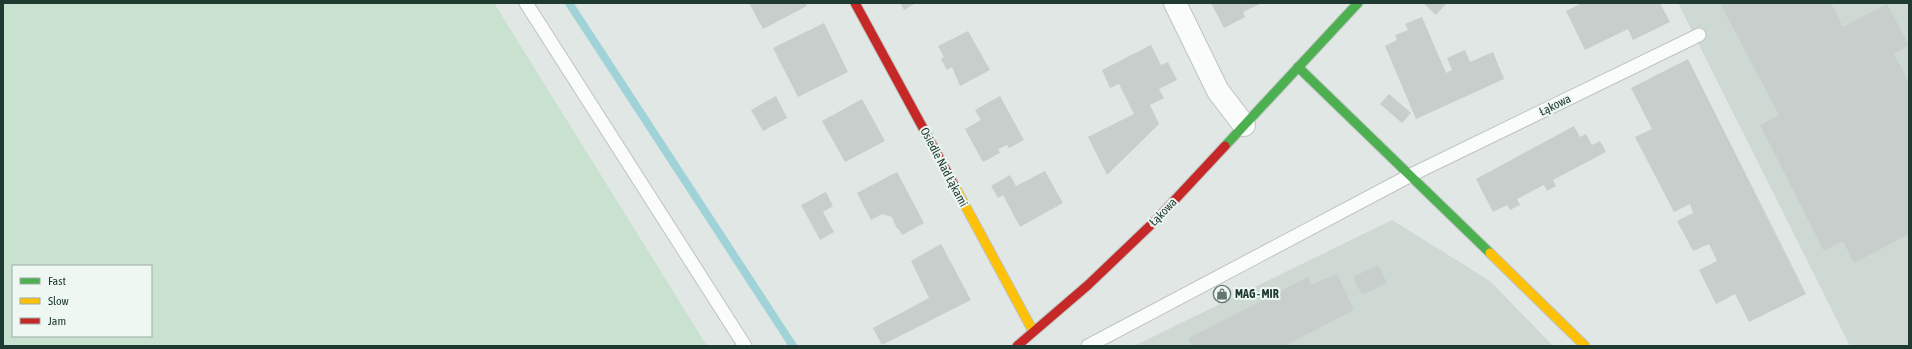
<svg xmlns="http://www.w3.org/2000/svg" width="1912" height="349" font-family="'Asap Condensed',sans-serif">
	<rect width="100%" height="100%" fill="#e1e7e4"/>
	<g fill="#ced9d3">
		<polygon points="1678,3 1909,3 1909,346 1850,346"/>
		<polygon points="1392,220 1490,281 1553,346 1134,346"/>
	</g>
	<path fill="#c9e1cf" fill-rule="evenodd" d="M3 3H494L707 346H3ZM13 266H151V336H13Z"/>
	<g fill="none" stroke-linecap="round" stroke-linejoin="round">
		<polyline stroke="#a0d3d7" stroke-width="8" points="569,3 793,346"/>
	</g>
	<g fill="#c8cecb">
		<polygon points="749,3 805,3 807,6 763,29"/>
		<polygon points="900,3 916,3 904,10"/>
		<polygon points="1211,3 1262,3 1243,12 1245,17 1224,28"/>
		<polygon points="1423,3 1447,3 1436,15"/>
		<polygon points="1582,3 1660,3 1670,22 1633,40 1628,29 1585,50 1566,11"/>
		<polygon points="1720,3 1831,3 1843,27 1887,4 1909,45 1894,54 1909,82 1909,234 1854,263 1843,241 1824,251 1760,125 1779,115"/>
		<polygon points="1422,17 1446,73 1452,70 1447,58 1465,50 1470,62 1493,52 1504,79 1416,119 1385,46 1397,40 1395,35 1408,30 1405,24"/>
		<polygon points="824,23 848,72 798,97 773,48"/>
		<polygon points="968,31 990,70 960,86 952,67 947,70 941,59 944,57 938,46"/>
		<polygon points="1151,45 1161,65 1168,62 1177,80 1159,89 1164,98 1150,105 1159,124 1107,175 1088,137 1134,114 1119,84 1110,88 1102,70"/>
		<polygon points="1688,59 1806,294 1749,322 1735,294 1716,304 1699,270 1717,261 1709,244 1693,251 1677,221 1693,213 1690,204 1674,212 1635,137 1652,129 1631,88"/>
		<polygon points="1389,94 1411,113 1402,123 1380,104"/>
		<polygon points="776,96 787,118 763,131 751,110"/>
		<polygon points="1000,96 1024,140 1009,148 1007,145 998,149 1000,153 983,162 965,129 981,120 975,110"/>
		<polygon points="862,99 885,141 845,162 822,121"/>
		<polygon points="1574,126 1580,137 1586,134 1592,145 1600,141 1606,152 1553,180 1556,186 1547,191 1544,185 1517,199 1520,205 1510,210 1507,205 1493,212 1476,179"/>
		<polygon points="1045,171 1063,203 1020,227 1003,195 998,198 991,186 1010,175 1016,186"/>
		<polygon points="897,172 924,223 902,235 898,228 897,229 892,217 882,214 871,220 857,193"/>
		<polygon points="826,192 833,206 823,212 834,232 820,240 801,205"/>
		<polygon points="941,244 971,300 882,345 873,328 929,298 911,261"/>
		<polygon points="1378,265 1387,283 1362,295 1353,277"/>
		<polygon points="1337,274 1354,310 1284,346 1191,346 1189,338 1308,277 1311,285"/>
	</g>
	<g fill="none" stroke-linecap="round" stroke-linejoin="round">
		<defs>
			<g id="lane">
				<polyline points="526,3 745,346"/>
				<polyline points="1088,346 1411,175 1699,35"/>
			</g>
			<polyline id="street" points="1175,3 1218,91 1244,125"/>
			<g id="fast">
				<polyline points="1298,67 1490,253"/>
				<polyline points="1225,146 1358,3"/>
			</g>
			<g id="slow">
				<polyline points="954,185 1033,331"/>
				<polyline points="1490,253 1585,346"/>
			</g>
			<g id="jam">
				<polyline points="855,3 954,185"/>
				<polyline points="1017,346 1088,285 1156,220 1225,146"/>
			</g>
		</defs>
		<use href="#lane" stroke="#bec4c1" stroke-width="15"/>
		<use href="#street" stroke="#bec4c1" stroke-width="24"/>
		<use href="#fast" stroke="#bdc5c1" stroke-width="11"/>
		<use href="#slow" stroke="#bdc5c1" stroke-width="11"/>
		<use href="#jam" stroke="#bdc5c1" stroke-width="11"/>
		<use href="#lane" stroke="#fafbfb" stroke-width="13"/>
		<use href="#street" stroke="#fafbfb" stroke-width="22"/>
		<use href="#fast" stroke="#4caf50" stroke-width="9"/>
		<use href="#slow" stroke="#ffc107" stroke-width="9"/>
		<use href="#jam" stroke="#c62828" stroke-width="9"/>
	</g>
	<defs>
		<symbol id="shop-ring" viewBox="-11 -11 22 22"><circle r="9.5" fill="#eef7f2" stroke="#637770" stroke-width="1.5"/><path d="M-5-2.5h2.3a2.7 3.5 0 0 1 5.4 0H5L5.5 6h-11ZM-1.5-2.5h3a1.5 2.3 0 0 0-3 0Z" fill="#637770"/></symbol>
	</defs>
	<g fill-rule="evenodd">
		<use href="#shop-ring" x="1212" y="284" width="20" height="20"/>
	</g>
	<g text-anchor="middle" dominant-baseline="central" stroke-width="4" stroke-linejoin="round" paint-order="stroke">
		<g font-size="12" fill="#1f3a31" stroke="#eef7f2">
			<text transform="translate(1555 105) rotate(-26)">Łąkowa</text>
			<text transform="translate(944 167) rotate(62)">Osiedle Nad Łąkami</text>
			<text transform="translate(1163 212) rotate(-46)">Łąkowa</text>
		</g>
		<g font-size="12" font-weight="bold" fill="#1f3a31" stroke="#eef7f2" text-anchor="start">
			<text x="1235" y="294">MAG - MIR</text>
		</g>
	</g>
	<rect width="1912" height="349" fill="none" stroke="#1f3a31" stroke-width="8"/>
	<rect x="12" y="265" width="140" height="72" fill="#eef7f2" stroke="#9baba5"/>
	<rect x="20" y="278" width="20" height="6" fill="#4caf50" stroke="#9baba5"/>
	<text x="48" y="285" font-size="12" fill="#1f3a31">Fast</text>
	<rect x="20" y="298" width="20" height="6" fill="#ffc107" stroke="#9baba5"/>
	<text x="48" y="305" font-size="12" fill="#1f3a31">Slow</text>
	<rect x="20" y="318" width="20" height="6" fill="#c62828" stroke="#9baba5"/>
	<text x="48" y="325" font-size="12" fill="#1f3a31">Jam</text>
</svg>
